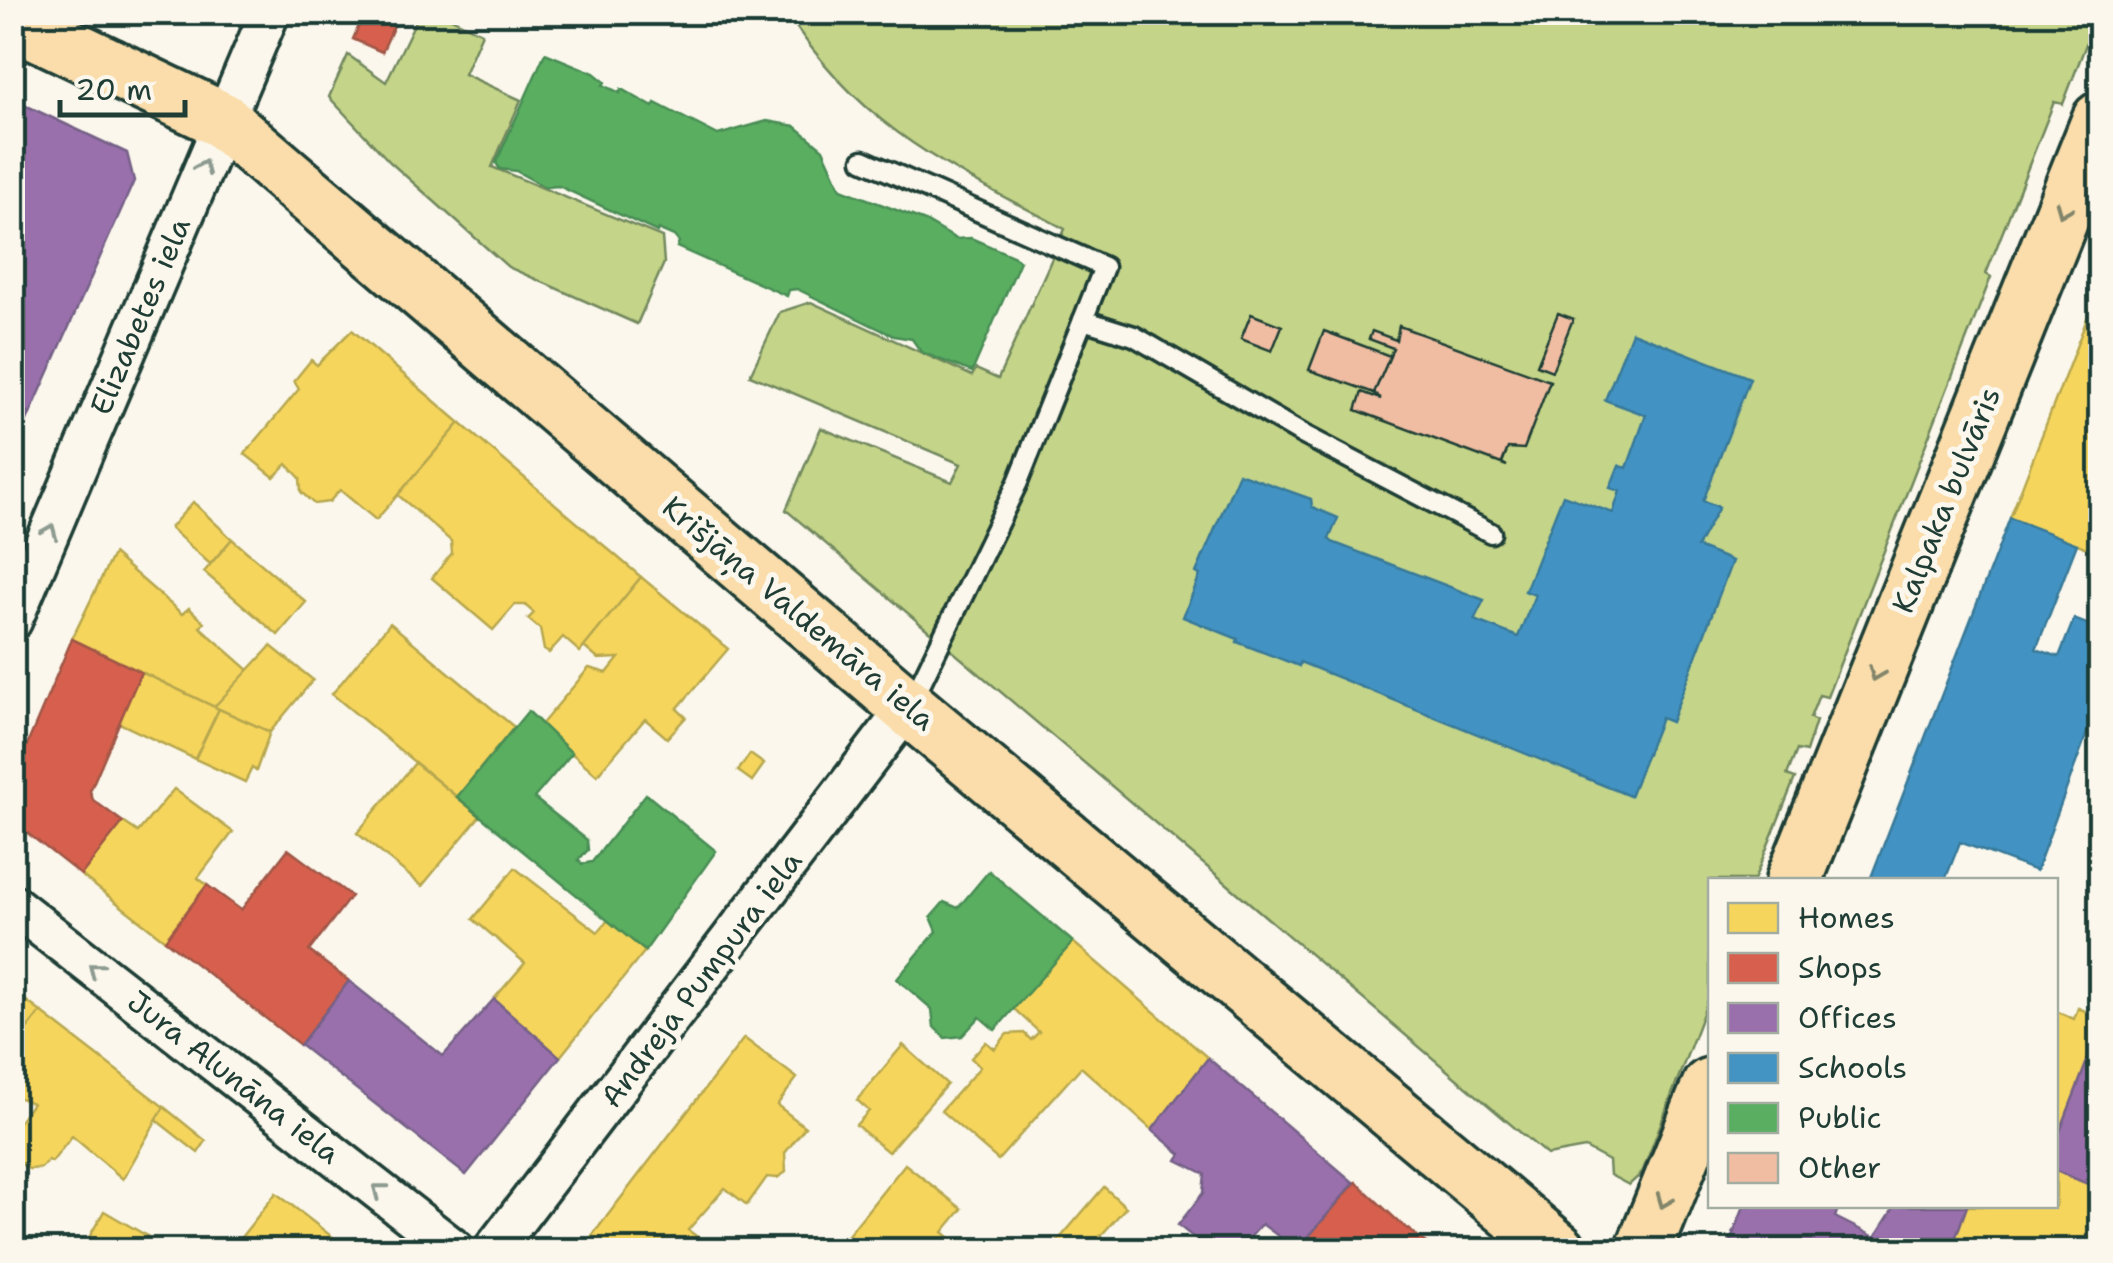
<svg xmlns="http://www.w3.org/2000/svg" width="2113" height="1263" font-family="'Shantell Sans',sans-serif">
	<rect width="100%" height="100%" fill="#fbf7ec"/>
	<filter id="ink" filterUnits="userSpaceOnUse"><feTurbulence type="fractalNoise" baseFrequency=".01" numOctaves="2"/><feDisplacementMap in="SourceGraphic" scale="20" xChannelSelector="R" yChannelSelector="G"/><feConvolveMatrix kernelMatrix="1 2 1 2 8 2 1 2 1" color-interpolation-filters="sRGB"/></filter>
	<g filter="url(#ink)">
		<g fill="#c4d488" stroke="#72885e" stroke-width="2.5">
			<polygon points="420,12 441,13 482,33 464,74 521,100 492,167 662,237 664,263 637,324 508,267 390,162 329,97 348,55 386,82"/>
			<path d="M787 13H2098L2063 104 2054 102 1986 274 1991 277 1827 697 1819 695 1810 718 1816 721 1806 752 1797 750 1787 775 1795 778 1754 880H1710V995L1642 1173 1629 1185 1610 1175 1609 1161 1585 1148 1547 1155 786 510 821 428 952 482 961 464 750 375 780 312 811 302 972 376 976 369 998 379 1065 229C948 167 861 129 787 13Z"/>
		</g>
		<g fill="#f6d55c" stroke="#b6a750" stroke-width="2.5">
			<polygon points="2100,285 2100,532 2090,549 2010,518"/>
			<polygon points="352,330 460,423 376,520 340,490 329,502 314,504 301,492 300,478 287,464 274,477 245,454 299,389 294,381 311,360 317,365"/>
			<polygon points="460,423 641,577 580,652 563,637 549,653 544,650 540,629 528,619 534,613 525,605 515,605 493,630 432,578 452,553 451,541 398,495"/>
			<polygon points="193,502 232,539 210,564 170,528"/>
			<polygon points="232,539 306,602 278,635 204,572"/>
			<polygon points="113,554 182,614 189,608 204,622 200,627 250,671 214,707 72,639"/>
			<polygon points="641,577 728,649 677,709 686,717 667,738 645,719 597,775 540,726 589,668 607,673 619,658 598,659 584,647"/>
			<polygon points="390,623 514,727 457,797 332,694"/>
			<polygon points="271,646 313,680 270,732 214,707"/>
			<polygon points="141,672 219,709 195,759 119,723"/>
			<polygon points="219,709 270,732 256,771 252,768 245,782 195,759"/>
			<polygon points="750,754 764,764 752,781 738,771"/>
			<polygon points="415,763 480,816 422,886 357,833"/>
			<polygon points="174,789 233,832 198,878 207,885 165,940 81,875 123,822 138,832"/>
			<polygon points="515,868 598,932 608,920 645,951 560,1057 494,999 525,963 473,919"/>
			<polygon points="1073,942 1208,1058 1152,1130 1081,1067 998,1160 941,1111 980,1067 971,1058 986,1042 995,1049 1007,1034 1024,1033 1031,1040 1039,1032 1013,1008"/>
			<polygon points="12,990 41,1012 12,1049"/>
			<polygon points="2078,1008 2100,1017 2100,1028 2056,1142 2056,1011 2074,1019"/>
			<polygon points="41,1012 164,1107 123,1179 72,1136 52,1162 48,1160 41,1168 29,1169 13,1158 17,1136 12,1132 32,1103 12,1095 12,1049"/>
			<polygon points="744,1038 797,1078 777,1105 805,1127 785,1153 786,1172 777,1178 767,1177 747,1205 725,1188 688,1230 715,1250 581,1250"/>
			<polygon points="903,1045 947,1084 888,1152 856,1125 869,1111 857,1100"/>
			<polygon points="164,1107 206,1141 198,1153 156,1120"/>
			<polygon points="905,1164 962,1209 943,1232 964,1250 836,1250"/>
			<polygon points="2056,1171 2100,1189 2100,1250 2069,1250 2032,1239 2028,1250 1951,1250 1967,1206 2056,1206"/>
			<polygon points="1104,1187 1126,1207 1098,1239 1112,1250 1050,1250"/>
			<polygon points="276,1193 349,1250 231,1250"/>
			<polygon points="104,1211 147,1236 139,1250 82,1250"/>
		</g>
		<g fill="#d6604d" stroke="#9f5646" stroke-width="2.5">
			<polygon points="365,12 400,12 382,52 353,39"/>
			<polygon points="72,639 141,672 90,791 93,800 123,822 81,875 12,821 12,780"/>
			<polygon points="288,849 351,896 309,951 349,981 300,1045 165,940 207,885 241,910"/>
			<polygon points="1356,1182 1400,1223 1435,1250 1297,1250"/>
		</g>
		<g fill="#9970ab" stroke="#746187" stroke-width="2.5">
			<polygon points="12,99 127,153 134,181 30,414 12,405"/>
			<polygon points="12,405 30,414 12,451"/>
			<polygon points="349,981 443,1056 494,999 560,1057 466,1175 300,1045"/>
			<polygon points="2093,1046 2100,1049 2100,1189 2056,1171 2056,1142"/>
			<polygon points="1208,1058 1354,1183 1297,1250 1262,1224 1239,1250 1209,1250 1178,1225 1203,1193 1205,1174 1177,1160 1181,1154 1152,1130"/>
			<polygon points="1744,1206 1839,1206 1835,1217 1875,1237 1895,1206 1967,1206 1951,1250 1733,1250 1730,1242"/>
		</g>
		<g fill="#4393c3" stroke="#387998" stroke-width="2.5">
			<polygon points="1632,332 1750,378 1703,501 1719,507 1697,547 1732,561 1671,722 1661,718 1630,796 1300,662 1299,666 1237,642 1238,639 1183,617 1200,575 1196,573 1239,473 1311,499 1312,507 1338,518 1329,539 1332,542 1484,600 1474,620 1518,637 1535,595 1525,591 1563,495 1613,513 1620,491 1610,488 1619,465 1627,468 1646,415 1605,400"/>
			<polygon points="2010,518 2077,544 2036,649 2059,657 2074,619 2100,629 2100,698 2036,871 1960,842 1945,880 1870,880"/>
		</g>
		<g fill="#5aae61" stroke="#488c54" stroke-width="2.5">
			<polygon points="545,53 594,73 605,82 603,85 620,93 621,89 653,107 655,103 718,135 767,121 795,126 823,149 841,189 925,221 956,239 971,238 1015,257 1020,261 972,372 921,352 912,339 894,336 797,289 789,290 787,296 677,247 679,242 674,236 658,229 657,232 559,186 545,187 516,171 500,169 496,163"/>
			<polygon points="528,711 572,753 534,798 587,840 588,850 578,860 582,864 592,862 646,794 716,851 645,951 457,797"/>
			<polygon points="989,871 1073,942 995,1030 980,1017 962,1036 945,1038 934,1027 932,1009 897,979 937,931 931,917 944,902 958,908"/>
		</g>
		<g fill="#f0bda2" stroke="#1f3d34" stroke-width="2.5">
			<polygon points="1558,313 1573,319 1552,371 1537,365"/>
			<polygon points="1251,314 1282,326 1272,351 1241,339"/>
			<polygon points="1399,326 1550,381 1524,449 1508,448 1502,463 1507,466 1356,410 1362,392 1381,399 1374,393 1393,348 1369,339 1372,331 1396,340"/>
			<polygon points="1324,331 1390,356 1374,393 1309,370"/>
		</g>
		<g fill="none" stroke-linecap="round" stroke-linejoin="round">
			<defs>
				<g id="service">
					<polyline points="863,160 1104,267 1083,320"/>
					<polyline points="912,701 1018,482 1083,320 1134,336 1302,434 1491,533"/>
				</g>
				<g id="minor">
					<polyline points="12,621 270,12"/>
					<polyline points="12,904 455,1250"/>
					<polyline points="493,1250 908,707"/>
				</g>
				<g id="primary">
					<polyline points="12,20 222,120 908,707 1558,1250"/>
					<polyline points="1794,880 2100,120"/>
					<polyline points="1644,1250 1710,1086"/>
				</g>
			</defs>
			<use href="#service" stroke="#1f3d34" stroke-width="25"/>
			<use href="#minor" stroke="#1f3d34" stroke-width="45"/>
			<use href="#primary" stroke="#1f3d34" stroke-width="62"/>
			<use href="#service" stroke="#fbf7ec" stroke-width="18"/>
			<use href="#minor" stroke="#fbf7ec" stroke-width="38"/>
			<use href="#primary" stroke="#faddab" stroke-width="55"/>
		</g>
		<defs><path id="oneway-chevron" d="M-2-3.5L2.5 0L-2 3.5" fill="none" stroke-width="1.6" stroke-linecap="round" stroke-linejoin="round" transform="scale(2.5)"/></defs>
		<g stroke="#8d9a90">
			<use href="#oneway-chevron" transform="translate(203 167) rotate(-67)"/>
			<use href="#oneway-chevron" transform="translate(50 531) rotate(-67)"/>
			<use href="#oneway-chevron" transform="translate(95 969) rotate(-142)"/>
			<use href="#oneway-chevron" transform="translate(379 1190) rotate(-142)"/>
		</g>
		<g stroke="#82856a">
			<use href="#oneway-chevron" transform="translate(2063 210) rotate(112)"/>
			<use href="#oneway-chevron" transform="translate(1876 674) rotate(112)"/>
			<use href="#oneway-chevron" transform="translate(1664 1201) rotate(112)"/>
		</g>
	</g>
	<g text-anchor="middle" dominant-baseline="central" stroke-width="10" stroke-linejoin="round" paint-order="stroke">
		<g font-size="30" fill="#1f3d34" stroke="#fbf7ec">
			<text transform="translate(140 316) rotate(-67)">Elizabetes iela</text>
			<text transform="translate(1946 500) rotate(-68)">Kalpaka bulvāris</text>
			<text transform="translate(799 613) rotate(40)">Krišjāņa Valdemāra iela</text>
			<text transform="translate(701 979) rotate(-53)">Andreja Pumpura iela</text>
			<text transform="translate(234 1077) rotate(38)">Jura Alunāna iela</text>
		</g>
	</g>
	<rect width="2113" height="1263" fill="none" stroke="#fbf7ec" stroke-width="50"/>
	<rect x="25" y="25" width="2063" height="1213" fill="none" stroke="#1f3d34" stroke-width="4" filter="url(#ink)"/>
	<rect x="1708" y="878" width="350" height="330" fill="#fbf7ec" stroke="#a3ada2" stroke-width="2.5"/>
	<rect x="1728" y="903" width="50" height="30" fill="#f6d55c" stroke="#a3ada2" stroke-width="2.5"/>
	<text x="1798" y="928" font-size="30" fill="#1f3d34">Homes</text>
	<rect x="1728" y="953" width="50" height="30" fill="#d6604d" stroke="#a3ada2" stroke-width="2.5"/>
	<text x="1798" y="978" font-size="30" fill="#1f3d34">Shops</text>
	<rect x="1728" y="1003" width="50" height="30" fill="#9970ab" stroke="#a3ada2" stroke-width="2.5"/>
	<text x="1798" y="1028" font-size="30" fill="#1f3d34">Offices</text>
	<rect x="1728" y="1053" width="50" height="30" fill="#4393c3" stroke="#a3ada2" stroke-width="2.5"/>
	<text x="1798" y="1078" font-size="30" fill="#1f3d34">Schools</text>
	<rect x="1728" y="1103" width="50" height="30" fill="#5aae61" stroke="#a3ada2" stroke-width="2.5"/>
	<text x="1798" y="1128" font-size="30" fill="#1f3d34">Public</text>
	<rect x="1728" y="1153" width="50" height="30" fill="#f0bda2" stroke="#a3ada2" stroke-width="2.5"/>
	<text x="1798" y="1178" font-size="30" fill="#1f3d34">Other</text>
	<path d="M60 100v15h125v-15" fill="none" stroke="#1f3d34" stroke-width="5"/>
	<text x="75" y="100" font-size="30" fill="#1f3d34" stroke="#fbf7ec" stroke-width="8" paint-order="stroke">20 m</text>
</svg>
